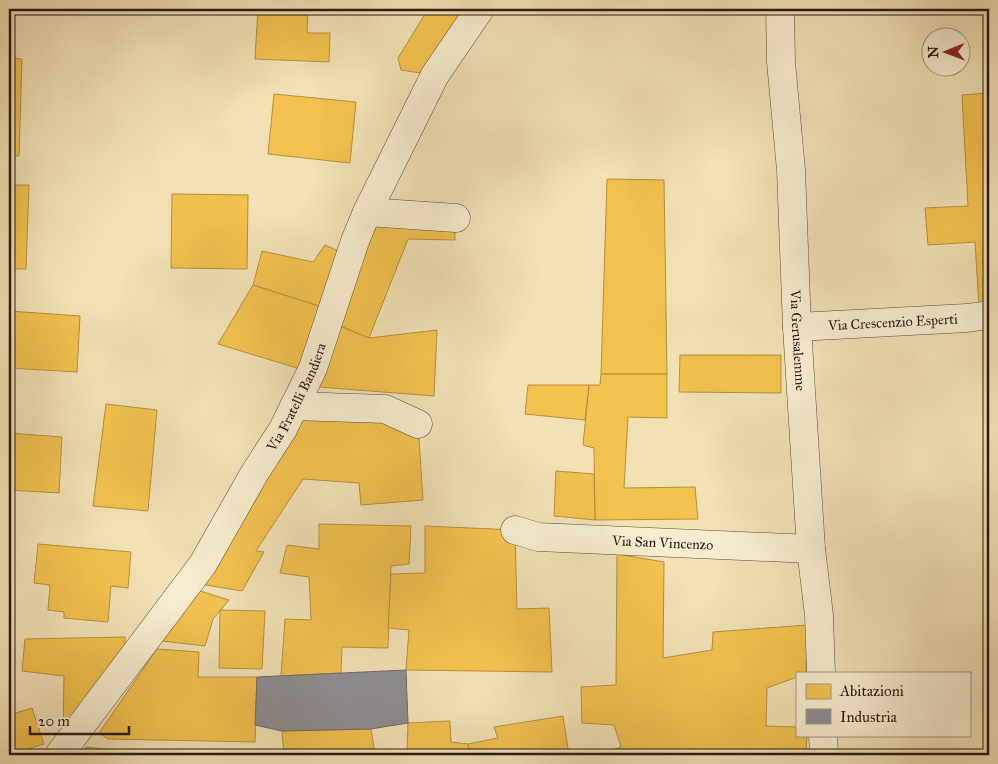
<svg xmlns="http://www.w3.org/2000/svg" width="998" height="764" font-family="'IM FELL Great Primer',serif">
	<rect width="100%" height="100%" fill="#f1e1b5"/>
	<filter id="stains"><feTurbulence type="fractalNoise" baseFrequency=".004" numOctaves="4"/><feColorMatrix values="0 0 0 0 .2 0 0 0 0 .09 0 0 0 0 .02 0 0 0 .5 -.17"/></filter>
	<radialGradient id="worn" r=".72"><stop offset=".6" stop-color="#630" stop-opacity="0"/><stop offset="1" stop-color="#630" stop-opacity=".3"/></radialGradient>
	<g fill="#f2c14e" stroke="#b68f3c">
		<polygon points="258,9 308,9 307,33 330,33 329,62 255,59"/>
		<polygon points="428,9 470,9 427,74 401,70 398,58"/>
		<polygon points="9,58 22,59 19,156 9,156"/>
		<polygon points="989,93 989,307 979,307 975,242 928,245 925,208 968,206 962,95"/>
		<polygon points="274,94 356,102 350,163 268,154"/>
		<polygon points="607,179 664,180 667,374 601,374"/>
		<polygon points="9,185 29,185 26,269 9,269"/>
		<polygon points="172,194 248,195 247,269 171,268"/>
		<polygon points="379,217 455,224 455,240 408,239 369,338 335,324"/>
		<polygon points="325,245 345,254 325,308 253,285 262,251 313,262"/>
		<polygon points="253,285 325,308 300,369 218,344"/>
		<polygon points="9,311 80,316 77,372 9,368"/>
		<polygon points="335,324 369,338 437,330 434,396 319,387"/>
		<polygon points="680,355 781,355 781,393 679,392"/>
		<polygon points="601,374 667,374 667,418 628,417 624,488 695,487 698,519 595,520 594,448 583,445 589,385 600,385"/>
		<polygon points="528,385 589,385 585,420 525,414"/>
		<polygon points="106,404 157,410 148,511 93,506"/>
		<polygon points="298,414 418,424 423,500 361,505 359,483 303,479 256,551 264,552 242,591 200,584"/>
		<polygon points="9,433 62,437 59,493 9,490"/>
		<polygon points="556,471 594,474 595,520 554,516"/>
		<polygon points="319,524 411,526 409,564 391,566 388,648 342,647 341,673 281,676 285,619 311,620 309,577 280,573 287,545 319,549"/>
		<polygon points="425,526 515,530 517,609 549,608 552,672 406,670 409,630 388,628 391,574 425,573"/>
		<polygon points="38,544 131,552 128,588 111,586 108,622 64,618 64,612 48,610 50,585 34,583"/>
		<polygon points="617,554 664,562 663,658 712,650 713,632 807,625 806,673 797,673 797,677 767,688 766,726 797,727 797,735 807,735 806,755 597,755 621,747 614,725 582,723 581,687 616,685"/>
		<polygon points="197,590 229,600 213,619 205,646 162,641"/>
		<polygon points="220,610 265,611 262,669 219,668"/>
		<polygon points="125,637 125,656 63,737 64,676 22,671 25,639"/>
		<polygon points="157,649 199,652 198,677 257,677 255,742 108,739 99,733"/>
		<polygon points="32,708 44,744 9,755 9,715"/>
		<polygon points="563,716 569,755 470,755 468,744 498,738 494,727"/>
		<polygon points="450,721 451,742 468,744 470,755 284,755 282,731 371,729 375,754 407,750 408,723"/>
		<polygon points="86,747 159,755 80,755"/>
	</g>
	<polygon fill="#8d8d92" stroke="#6f6a6c" points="406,670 408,723 371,729 282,731 255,725 257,677"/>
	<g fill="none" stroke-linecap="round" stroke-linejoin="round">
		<defs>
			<g id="street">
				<path id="s1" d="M780 9 781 62 791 170 797 327 811 549 819 615 821 673"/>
				<polyline points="367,212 456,218"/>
				<path id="s2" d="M797 327 967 318 989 315"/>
				<polyline points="294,406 385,409 418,424"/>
				<path id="s3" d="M515 530 538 537 811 549"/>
				<polyline points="823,735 824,755"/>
				<path id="s4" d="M59 755 203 564 254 474 283 429 313 368 355 241 367 212 435 75 480 9"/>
			</g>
		</defs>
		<use href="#street" stroke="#5b4b3c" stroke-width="29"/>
		<use href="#street" stroke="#f6eccf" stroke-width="28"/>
	</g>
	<g text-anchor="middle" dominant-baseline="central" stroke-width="5" stroke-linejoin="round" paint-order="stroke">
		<g font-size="14" fill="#291913" stroke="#f6eccf">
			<text stroke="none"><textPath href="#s2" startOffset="96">Via Crescenzio Esperti</textPath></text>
			<text stroke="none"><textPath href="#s1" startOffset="332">Via Gerusalemme</textPath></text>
			<text stroke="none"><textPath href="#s4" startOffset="431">Via Fratelli Bandiera</textPath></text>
			<text stroke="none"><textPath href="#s3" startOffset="149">Via San Vincenzo</textPath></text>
		</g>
	</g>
	<rect width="998" height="764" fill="none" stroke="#f1e1b5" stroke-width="30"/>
	<rect x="10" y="10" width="978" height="744" fill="none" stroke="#291913" stroke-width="2.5"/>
	<rect x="15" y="15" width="968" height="734" fill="none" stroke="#291913"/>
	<rect x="796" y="672" width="175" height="65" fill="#f6eccf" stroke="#a49884"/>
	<rect x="806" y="684" width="25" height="15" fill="#f2c14e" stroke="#a49884"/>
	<text x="840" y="696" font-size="15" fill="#291913">Abitazioni</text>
	<rect x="806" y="709" width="25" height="15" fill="#8d8d92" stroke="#a49884"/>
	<text x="840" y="722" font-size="15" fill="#291913">Industria</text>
	<g transform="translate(946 52) rotate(269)"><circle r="24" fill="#f6eccf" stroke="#a49884"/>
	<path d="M0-4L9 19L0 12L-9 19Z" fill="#8f2418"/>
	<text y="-8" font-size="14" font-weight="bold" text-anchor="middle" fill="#291913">N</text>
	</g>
	<path d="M30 726v8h99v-8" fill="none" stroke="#291913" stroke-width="2.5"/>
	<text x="38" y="726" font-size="15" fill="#291913" stroke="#f6eccf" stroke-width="4" paint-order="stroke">20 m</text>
	<rect width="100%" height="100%" filter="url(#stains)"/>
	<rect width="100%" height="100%" fill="url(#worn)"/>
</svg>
